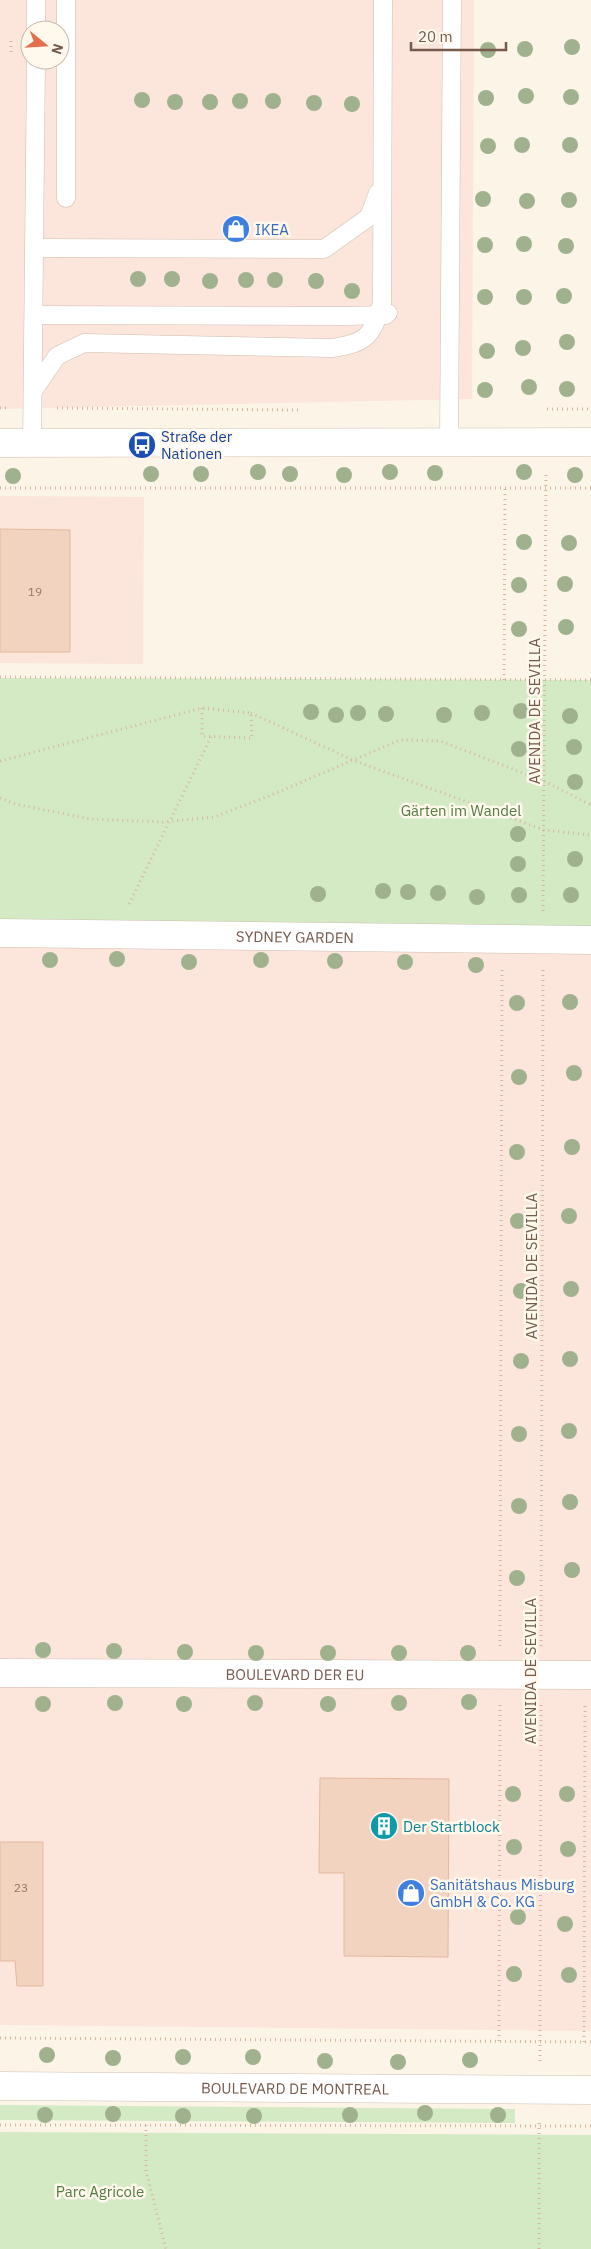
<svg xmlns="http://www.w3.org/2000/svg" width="591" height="2249" font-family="'IBM Plex Sans',sans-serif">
	<rect width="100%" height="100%" fill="#fcf4e7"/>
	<g fill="#fce5db" fill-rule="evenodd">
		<path d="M0 0H474L472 399 0 409ZM30 30H60V60H30Z"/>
		<polygon points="0,496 144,497 143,664 0,663"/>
		<polygon points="0,933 591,938 591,2031 0,2025"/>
	</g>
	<g fill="#d4eac5">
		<polygon points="0,678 591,680 591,940 0,933"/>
		<polygon points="0,2105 515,2109 515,2123 0,2120"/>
		<polygon points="0,2132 591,2135 591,2249 0,2249"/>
	</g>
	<g fill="#f2d3bf" stroke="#e4b99f">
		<polygon points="0,529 70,530 70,652 0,652"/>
		<polygon points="320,1778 449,1779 448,1957 344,1956 344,1873 319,1873"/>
		<polygon points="0,1842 43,1842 43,1986 17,1986 15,1961 0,1961"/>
	</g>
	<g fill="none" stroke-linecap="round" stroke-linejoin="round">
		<defs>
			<g id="lane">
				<polyline points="36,30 36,0"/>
				<polyline points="66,198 66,0"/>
				<polyline points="36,248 324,249 369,217 378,193"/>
				<polyline points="34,315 346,316 386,315 388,313"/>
				<path d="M33 391 57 356 84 343 332 348C366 343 372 337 382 303L383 0"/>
				<polyline points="449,442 452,0"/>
				<polyline points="32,444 36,60"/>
			</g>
			<g id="street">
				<polyline points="0,443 591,442"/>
				<path id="s1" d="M0 933 591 940"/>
				<path id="s2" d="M0 1673 591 1675"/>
				<path id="s3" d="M0 2086 591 2090"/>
			</g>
		</defs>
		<use href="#lane" stroke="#d0beaf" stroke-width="19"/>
		<use href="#street" stroke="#d0beaf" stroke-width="29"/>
		<g stroke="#d7b6a1" stroke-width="3" stroke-dasharray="1 4" stroke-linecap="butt">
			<polyline points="11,52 11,38"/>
			<polyline points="0,408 8,408"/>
			<polyline points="57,408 298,410"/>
			<polyline points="547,409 591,409"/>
			<polyline points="0,488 591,488"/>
			<polyline points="0,677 591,680"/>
			<polyline points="504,680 505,488"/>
			<polyline points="251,713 355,761 544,830 591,835"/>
			<polyline points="0,761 202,708 251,713 252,738 202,736 202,708"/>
			<polyline points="0,798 15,804 90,819 163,822 214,817 269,796 400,740 440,741 544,781 591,805"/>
			<polyline points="129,904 211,737"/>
			<polyline points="543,911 546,472"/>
			<polyline points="500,1646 502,970"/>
			<polyline points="541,1646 543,970"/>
			<polyline points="0,2038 591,2042"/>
			<polyline points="499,2041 500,1705"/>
			<polyline points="584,2042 585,1705"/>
			<polyline points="540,2061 541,1705"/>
			<polyline points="0,2125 591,2126"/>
			<polyline points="146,2125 146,2171 166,2249"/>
			<polyline points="539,2249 539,2120"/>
		</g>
		<use href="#lane" stroke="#fff" stroke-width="18"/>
		<use href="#street" stroke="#fff" stroke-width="28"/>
	</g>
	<g fill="#a0b28d">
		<circle cx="572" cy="47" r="8"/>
		<circle cx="525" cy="49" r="8"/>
		<circle cx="488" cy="50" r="8"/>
		<circle cx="526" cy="96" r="8"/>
		<circle cx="571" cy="97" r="8"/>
		<circle cx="486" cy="98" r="8"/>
		<circle cx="142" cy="100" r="8"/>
		<circle cx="240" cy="101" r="8"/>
		<circle cx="273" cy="101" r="8"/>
		<circle cx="175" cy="102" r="8"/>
		<circle cx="210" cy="102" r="8"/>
		<circle cx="314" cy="103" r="8"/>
		<circle cx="352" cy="104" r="8"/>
		<circle cx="522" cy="145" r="8"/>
		<circle cx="570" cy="145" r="8"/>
		<circle cx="488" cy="146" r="8"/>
		<circle cx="483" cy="199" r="8"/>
		<circle cx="569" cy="200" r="8"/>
		<circle cx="527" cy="201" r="8"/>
		<circle cx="524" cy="244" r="8"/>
		<circle cx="485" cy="245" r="8"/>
		<circle cx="566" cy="246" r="8"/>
		<circle cx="138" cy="279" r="8"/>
		<circle cx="172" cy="279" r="8"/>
		<circle cx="246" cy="280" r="8"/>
		<circle cx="275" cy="280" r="8"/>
		<circle cx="210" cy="281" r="8"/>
		<circle cx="316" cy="281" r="8"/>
		<circle cx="352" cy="291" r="8"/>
		<circle cx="564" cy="296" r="8"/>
		<circle cx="485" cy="297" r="8"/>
		<circle cx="524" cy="297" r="8"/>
		<circle cx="567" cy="342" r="8"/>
		<circle cx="523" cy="348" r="8"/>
		<circle cx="487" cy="351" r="8"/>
		<circle cx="529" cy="387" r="8"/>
		<circle cx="567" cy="389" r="8"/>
		<circle cx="485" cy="390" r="8"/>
		<circle cx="258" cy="472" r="8"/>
		<circle cx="390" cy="472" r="8"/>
		<circle cx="524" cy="472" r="8"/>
		<circle cx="435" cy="473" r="8"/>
		<circle cx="151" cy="474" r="8"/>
		<circle cx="201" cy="474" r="8"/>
		<circle cx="290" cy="474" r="8"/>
		<circle cx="344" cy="475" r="8"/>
		<circle cx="575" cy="475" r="8"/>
		<circle cx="13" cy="476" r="8"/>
		<circle cx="524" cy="542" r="8"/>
		<circle cx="569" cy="543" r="8"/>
		<circle cx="565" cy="584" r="8"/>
		<circle cx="519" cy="585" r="8"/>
		<circle cx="566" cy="627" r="8"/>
		<circle cx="519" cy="629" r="8"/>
		<circle cx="521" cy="711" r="8"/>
		<circle cx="311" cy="712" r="8"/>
		<circle cx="358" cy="713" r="8"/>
		<circle cx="482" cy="713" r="8"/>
		<circle cx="386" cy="714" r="8"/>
		<circle cx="336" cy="715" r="8"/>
		<circle cx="444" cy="715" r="8"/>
		<circle cx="570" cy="716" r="8"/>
		<circle cx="574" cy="747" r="8"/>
		<circle cx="519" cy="749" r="8"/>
		<circle cx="575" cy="782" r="8"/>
		<circle cx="518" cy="834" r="8"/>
		<circle cx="575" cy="859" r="8"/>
		<circle cx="518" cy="864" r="8"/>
		<circle cx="383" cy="891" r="8"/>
		<circle cx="408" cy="892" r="8"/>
		<circle cx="438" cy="893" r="8"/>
		<circle cx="318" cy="894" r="8"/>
		<circle cx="519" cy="895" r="8"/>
		<circle cx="571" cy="895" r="8"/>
		<circle cx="477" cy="897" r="8"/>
		<circle cx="117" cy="959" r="8"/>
		<circle cx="50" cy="960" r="8"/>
		<circle cx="261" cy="960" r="8"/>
		<circle cx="335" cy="961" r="8"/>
		<circle cx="189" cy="962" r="8"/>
		<circle cx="405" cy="962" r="8"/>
		<circle cx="476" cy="965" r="8"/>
		<circle cx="570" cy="1002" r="8"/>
		<circle cx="517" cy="1003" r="8"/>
		<circle cx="574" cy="1073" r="8"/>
		<circle cx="519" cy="1077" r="8"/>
		<circle cx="572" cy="1147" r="8"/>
		<circle cx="517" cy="1152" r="8"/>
		<circle cx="569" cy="1216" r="8"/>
		<circle cx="518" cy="1221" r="8"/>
		<circle cx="571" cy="1289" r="8"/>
		<circle cx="521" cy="1291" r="8"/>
		<circle cx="570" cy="1359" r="8"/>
		<circle cx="521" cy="1361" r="8"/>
		<circle cx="569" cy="1431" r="8"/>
		<circle cx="519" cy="1434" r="8"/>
		<circle cx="570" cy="1502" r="8"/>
		<circle cx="519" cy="1506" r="8"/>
		<circle cx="572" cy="1570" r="8"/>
		<circle cx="517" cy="1578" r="8"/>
		<circle cx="43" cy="1650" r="8"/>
		<circle cx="114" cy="1651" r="8"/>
		<circle cx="185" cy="1652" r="8"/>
		<circle cx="256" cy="1653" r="8"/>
		<circle cx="328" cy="1653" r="8"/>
		<circle cx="399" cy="1653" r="8"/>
		<circle cx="468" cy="1653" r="8"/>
		<circle cx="469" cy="1702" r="8"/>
		<circle cx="115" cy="1703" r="8"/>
		<circle cx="255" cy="1703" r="8"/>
		<circle cx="399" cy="1703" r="8"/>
		<circle cx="43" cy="1704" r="8"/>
		<circle cx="184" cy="1704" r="8"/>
		<circle cx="328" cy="1704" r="8"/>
		<circle cx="513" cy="1794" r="8"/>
		<circle cx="567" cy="1794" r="8"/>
		<circle cx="514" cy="1847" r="8"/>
		<circle cx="568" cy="1849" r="8"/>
		<circle cx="518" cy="1917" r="8"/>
		<circle cx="565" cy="1924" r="8"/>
		<circle cx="514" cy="1974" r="8"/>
		<circle cx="569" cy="1975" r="8"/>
		<circle cx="47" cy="2055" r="8"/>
		<circle cx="183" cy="2057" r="8"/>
		<circle cx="253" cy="2057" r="8"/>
		<circle cx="113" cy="2058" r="8"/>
		<circle cx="470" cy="2060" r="8"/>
		<circle cx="325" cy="2061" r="8"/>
		<circle cx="398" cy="2062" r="8"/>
		<circle cx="425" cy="2113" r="8"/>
		<circle cx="113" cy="2114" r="8"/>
		<circle cx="45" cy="2115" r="8"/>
		<circle cx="350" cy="2115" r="8"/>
		<circle cx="498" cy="2115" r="8"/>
		<circle cx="183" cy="2116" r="8"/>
		<circle cx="254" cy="2116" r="8"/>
	</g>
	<defs>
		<symbol id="shop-disc" viewBox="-11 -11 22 22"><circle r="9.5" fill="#3f7fe0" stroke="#fff8ed"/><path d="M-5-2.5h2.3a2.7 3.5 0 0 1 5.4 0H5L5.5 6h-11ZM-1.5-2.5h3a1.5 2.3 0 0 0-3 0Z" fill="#fff"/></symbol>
		<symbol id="bus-disc" viewBox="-11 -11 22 22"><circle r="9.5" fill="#1a4fb4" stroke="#fff8ed"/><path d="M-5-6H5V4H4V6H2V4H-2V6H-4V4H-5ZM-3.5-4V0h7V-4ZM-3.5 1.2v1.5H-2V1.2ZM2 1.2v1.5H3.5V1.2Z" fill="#fff"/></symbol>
		<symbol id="building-disc" viewBox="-11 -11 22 22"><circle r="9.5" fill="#0f9aa8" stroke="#fff8ed"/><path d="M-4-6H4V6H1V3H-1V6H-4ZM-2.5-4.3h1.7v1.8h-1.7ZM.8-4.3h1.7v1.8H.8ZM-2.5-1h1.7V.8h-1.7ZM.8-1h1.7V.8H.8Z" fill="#fff"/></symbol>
	</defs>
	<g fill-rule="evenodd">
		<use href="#shop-disc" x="220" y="213" width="32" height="32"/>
		<use href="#bus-disc" x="126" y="429" width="32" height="32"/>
		<use href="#building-disc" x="368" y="1810" width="32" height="32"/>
		<use href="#shop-disc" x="395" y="1877" width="32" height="32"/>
	</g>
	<g text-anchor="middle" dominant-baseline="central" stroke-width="5" stroke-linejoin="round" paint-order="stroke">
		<g font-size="12" fill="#957868">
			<text x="35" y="591">19</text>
			<text x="21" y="1887">23</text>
		</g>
		<g font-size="15" fill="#366cbe" stroke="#fff8ed" text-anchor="start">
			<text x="255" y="229">IKEA</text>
			<text x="430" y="1884">Sanitätshaus Misburg<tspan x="430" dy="17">GmbH &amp; Co. KG</tspan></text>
		</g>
		<g font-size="15" fill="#164399" stroke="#fff8ed" text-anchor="start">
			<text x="161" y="436">Straße der<tspan x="161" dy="17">Nationen</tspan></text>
		</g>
		<g font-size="15" fill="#765a4b" stroke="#fff8ed">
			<text transform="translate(534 711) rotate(-90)">AVENIDA DE SEVILLA</text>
			<text stroke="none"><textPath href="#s1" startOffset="295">SYDNEY GARDEN</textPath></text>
			<text transform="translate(531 1266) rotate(-90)">AVENIDA DE SEVILLA</text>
			<text transform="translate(530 1671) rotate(-90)">AVENIDA DE SEVILLA</text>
			<text stroke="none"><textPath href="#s2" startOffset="295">BOULEVARD DER EU</textPath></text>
			<text stroke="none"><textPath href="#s3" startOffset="295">BOULEVARD DE MONTREAL</textPath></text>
		</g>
		<g font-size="15" fill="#547c43" stroke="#fff8ed">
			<text x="461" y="810">Gärten im Wandel</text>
			<text x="100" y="2191">Parc Agricole</text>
		</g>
		<g font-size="15" fill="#0d838f" stroke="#fff8ed" text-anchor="start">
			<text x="403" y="1826">Der Startblock</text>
		</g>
	</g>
	<g transform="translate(45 45) rotate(108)"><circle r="24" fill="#fff8ed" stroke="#c8b9ac"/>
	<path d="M0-4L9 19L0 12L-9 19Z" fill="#e56f4d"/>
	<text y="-8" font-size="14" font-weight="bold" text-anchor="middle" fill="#765a4b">N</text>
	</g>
	<path d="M411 42v8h95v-8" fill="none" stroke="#765a4b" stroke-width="2.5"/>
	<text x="418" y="42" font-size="15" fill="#765a4b" stroke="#fff8ed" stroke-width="4" paint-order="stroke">20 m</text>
</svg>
